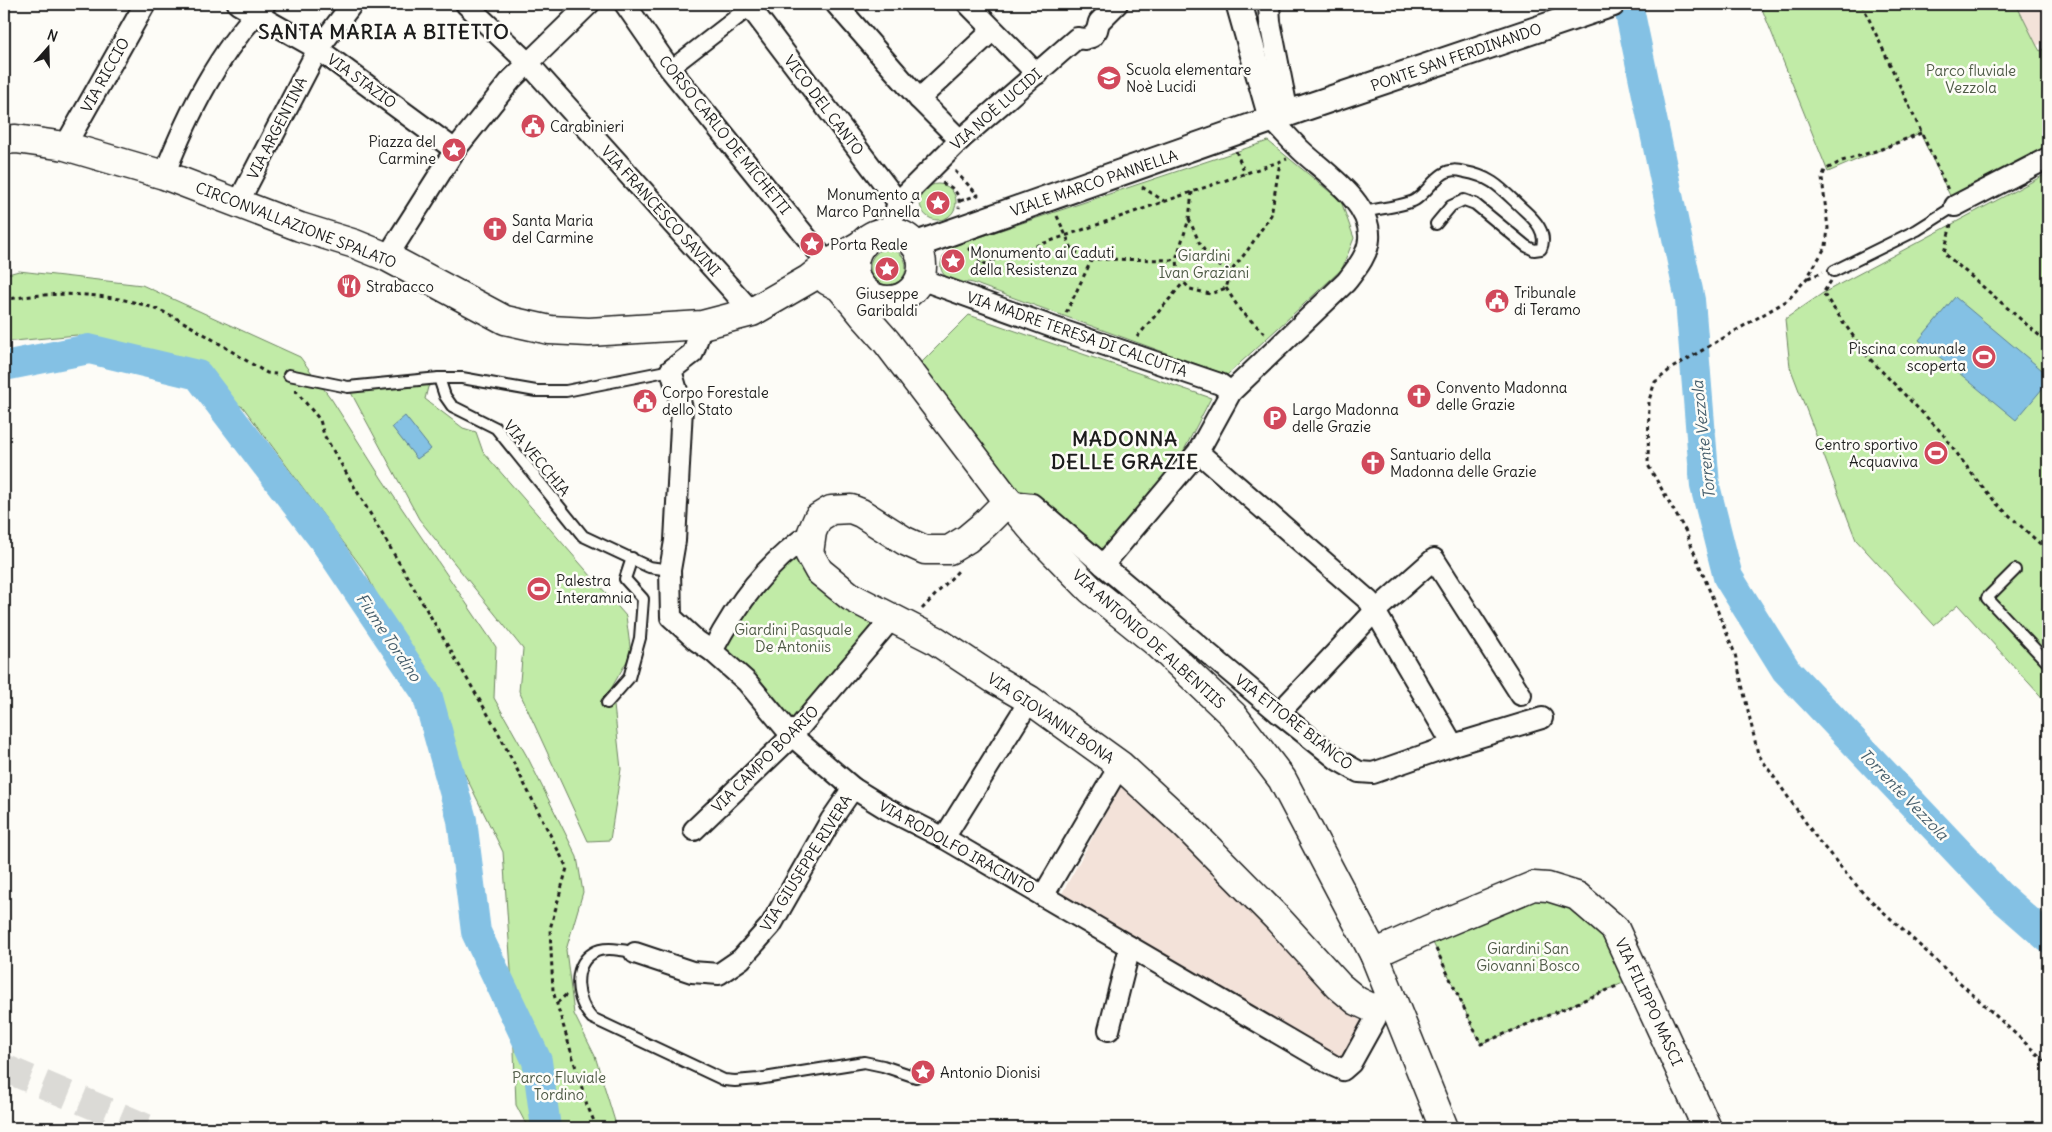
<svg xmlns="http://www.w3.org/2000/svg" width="2052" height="1132" font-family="Delius,sans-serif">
	<rect width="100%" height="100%" fill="#fdfcf7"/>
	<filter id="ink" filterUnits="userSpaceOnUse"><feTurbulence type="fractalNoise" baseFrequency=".02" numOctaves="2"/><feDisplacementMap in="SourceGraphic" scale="10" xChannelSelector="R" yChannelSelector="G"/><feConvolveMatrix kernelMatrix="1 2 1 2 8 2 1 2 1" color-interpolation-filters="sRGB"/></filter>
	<g filter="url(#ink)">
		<g fill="#f3e2d9">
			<polygon points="2016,4 2048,4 2048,42 2047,40 2037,46"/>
			<polygon points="1122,783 1194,848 1331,994 1364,1024 1343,1063 1059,899"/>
		</g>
		<g fill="#c1eba7" stroke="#6e8462">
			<polygon points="1760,4 2016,4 2037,46 2040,51 2043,49 2048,58 2048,147 1955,206 1920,133 1828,172"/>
			<path d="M1268 141 1341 201 1354 238 1342 269 1227 375 981 286C977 284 971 282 966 282 963 282 962 284 958 283 955 283 951 280 948 278 934 269 943 253 953 246Z"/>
			<polygon points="2048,173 2048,704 1958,605 1934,625 1856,540 1790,367 1785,319 1823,293"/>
			<circle cx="938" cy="202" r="18"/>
			<circle cx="888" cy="267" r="18"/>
			<polygon points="19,271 142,285 300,357 332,400 382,479 496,647 494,698 529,760 577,857 583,892 566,950 574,1014 595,1056 617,1128 528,1128 516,1105 511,970 503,852 366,573 243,407 77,335 4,342 4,275"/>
			<polygon points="969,315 1211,398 1182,454 1191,462 1103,565 1023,502 911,373"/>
			<polygon points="439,378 428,387 425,399 463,428 476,432 483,452 626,616 631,654 612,687 621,769 610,840 588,841 519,691 523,649 419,519 348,387"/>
			<polygon points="790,547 892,618 792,736 712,651"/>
			<polygon points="1533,886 1577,896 1637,977 1481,1044 1427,930"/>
		</g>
		<g fill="#84c1e4" stroke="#5a7f94">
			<polygon points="1955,297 2048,375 2048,382 2016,420 1919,340"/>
			<polygon points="405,416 431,449 417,459 392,427"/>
		</g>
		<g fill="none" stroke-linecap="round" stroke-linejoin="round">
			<g stroke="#84c1e4" stroke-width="30">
				<polyline points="1628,4 1690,300 1705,486 1728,577 1786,670 1999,895 2048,938"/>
				<polyline points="4,366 89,349 198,375 323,539 427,694 462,820 476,932 537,1061 546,1128"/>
			</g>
			<polyline stroke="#dbdad6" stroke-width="28" stroke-dasharray="28 14" stroke-linecap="butt" points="4,1068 147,1128"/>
			<defs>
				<g id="service">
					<path d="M1363 212C1376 209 1405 206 1415 200 1426 193 1432 181 1443 174 1450 169 1457 170 1465 172 1494 177 1503 191 1524 210 1535 220 1548 233 1541 249L1534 250 1526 246 1475 204 1464 200 1451 206 1436 224"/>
					<polyline points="1834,271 1917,230 1955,206"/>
					<polyline points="289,375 348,387 439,378"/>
					<polyline points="670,570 649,567 583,536 496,428 452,406 445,396 439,378 462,378 536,391 566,391 671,370"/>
					<polyline points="2015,570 1987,598 2048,663"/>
					<polyline points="607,703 629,678 640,638 643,599 625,579 632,558"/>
					<path d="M635 953C625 950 603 946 593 953 571 966 576 1002 592 1018L724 1080 735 1081 758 1079 864 1062 883 1066 916 1077"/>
				</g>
				<polyline id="pedestrian" points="670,69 750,7"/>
				<g id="minor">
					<polyline points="238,4 318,49 455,150"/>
					<polyline points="466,4 529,64 752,312"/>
					<polyline points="625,4 670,69 828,264"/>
					<polyline points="754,4 750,7 898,202"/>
					<polyline points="836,4 919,99 960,140"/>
					<polyline points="968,4 1037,74"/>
					<polyline points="1269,4 1270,22 1288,114"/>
					<polyline points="919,99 993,30"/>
					<polyline points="65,146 145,4"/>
					<path d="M164 175C189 112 218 53 265 4"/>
					<polyline points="238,203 318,49 352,4"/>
					<polyline points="1955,206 2048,158"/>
					<polyline points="889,232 898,202 960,140 1077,38 1085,39 1092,37 1097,30 1099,22 1117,4"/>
					<polyline points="387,257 455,150 511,80 589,4"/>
					<polyline points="920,279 1058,329 1220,384 1231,392"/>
					<polyline points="702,325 693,353 671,370 682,408 675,541 670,570 671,617 697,641 712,651 747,682 792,736 853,788 887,809 944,838 1334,1066 1343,1070 1351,1063 1376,1018 1374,1009"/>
					<path d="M1198 452 1369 601 1453 745 1373 773 1359 772 1338 760 1279 713 1103 565 1198 452 1231 392 1346 282C1356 269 1368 255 1369 239 1372 204 1327 174 1304 153 1293 143 1283 131 1272 120"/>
					<polyline points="1008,501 1032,504 1103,565"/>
					<path d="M712 651C738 602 766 564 812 532"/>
					<polyline points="1279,713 1374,612 1434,559 1521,695"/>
					<polyline points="1453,745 1542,718"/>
					<polyline points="694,830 792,736 892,618"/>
					<polyline points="944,838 1030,700"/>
					<polyline points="1043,896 1120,765"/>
					<polyline points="635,953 692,972 719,974 741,959 771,925 831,820 853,788"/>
					<polyline points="1109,1030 1130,947"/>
				</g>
				<g id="tertiary">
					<polyline points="1239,4 1272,120"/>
					<polyline points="915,245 1301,109 1612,4"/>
				</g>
				<g id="secondary">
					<polyline points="4,140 16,139 65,146 164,175 300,227 355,244 387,257 505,320 550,330 589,332 702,325 752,312 809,279 828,264 864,243"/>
					<circle cx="888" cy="266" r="34"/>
					<polyline points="828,281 840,287 864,316"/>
					<polyline points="861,287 864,316 886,341 1008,501 1039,537 1090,589 1158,644 1233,715 1282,779 1374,954 1444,1128"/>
					<polyline points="1008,501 985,524 967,539 949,550 925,550 905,541 861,513 851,509 831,510 818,518 812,532 809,553 819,571 851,597 935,640 994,679 1030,700 1120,765 1184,824 1278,919 1339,986 1357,1001 1374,1009 1392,1000"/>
					<polyline points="1374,954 1427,930 1533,886 1548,887 1577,896 1615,929 1707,1128"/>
				</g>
			</defs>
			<use href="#service" stroke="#1c1c1c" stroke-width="14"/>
			<use href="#pedestrian" stroke="#1c1c1c" stroke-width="19"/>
			<use href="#minor" stroke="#1c1c1c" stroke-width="24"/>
			<use href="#tertiary" stroke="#1c1c1c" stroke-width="29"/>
			<use href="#secondary" stroke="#1c1c1c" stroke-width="31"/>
			<g stroke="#1c1c1c" stroke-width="3" stroke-dasharray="4 4" stroke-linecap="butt">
				<polyline points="1862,4 1948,190"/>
				<polyline points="1921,133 1879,150 1842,161 1825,170 1822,178 1828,228 1826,246 1807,278 1788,300 1672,368 1655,382 1649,400 1648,465 1686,532 1735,654 1758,754 1818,840 1863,893 2048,1064"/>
				<polyline points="1236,151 1245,174"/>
				<polyline points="955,171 978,195 960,201"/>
				<path d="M942 183C954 187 961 195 959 208"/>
				<polyline points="1142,187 1164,201"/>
				<polyline points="1192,192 1189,219 1177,256 1178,276 1190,289 1210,294 1226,288 1232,270"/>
				<polyline points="1057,216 1073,251 1092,259 1177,260"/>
				<polyline points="1189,219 1199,242 1213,264 1232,270 1247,251 1271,215 1280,162"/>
				<polyline points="1951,224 1944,253 2048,343"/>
				<polyline points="968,248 976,254 981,265 1287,159"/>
				<polyline points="1808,278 1823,272"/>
				<polyline points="1831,281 1823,293 1867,356 1942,433 1975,478 1998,505 2048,551"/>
				<polyline points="1226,288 1240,310 1266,335"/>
				<path d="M4 300C55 290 125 292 172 316 205 333 236 355 267 373L276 374"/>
				<polyline points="1066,313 1092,259"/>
				<polyline points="1137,337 1184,282"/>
				<polyline points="295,390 320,420 324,435 496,728 567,868 550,929 553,991 587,1105 597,1128"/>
				<polyline points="922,609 959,570"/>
				<polyline points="1436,949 1481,1044 1617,986"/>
				<polyline points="557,1003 567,994"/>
			</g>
			<use href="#service" stroke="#fdfcf7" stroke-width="10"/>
			<use href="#pedestrian" stroke="#fdfcf7" stroke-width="15"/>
			<use href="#minor" stroke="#fdfcf7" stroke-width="20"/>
			<use href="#tertiary" stroke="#fdfcf7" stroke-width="25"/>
			<use href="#secondary" stroke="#fdfcf7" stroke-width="28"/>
		</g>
	</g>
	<defs>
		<symbol id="school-disc" viewBox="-11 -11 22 22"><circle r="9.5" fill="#d1495b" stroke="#fdfcf7"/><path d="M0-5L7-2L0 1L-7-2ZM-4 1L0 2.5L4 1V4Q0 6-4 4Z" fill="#fff"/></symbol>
		<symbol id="civic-disc" viewBox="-11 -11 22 22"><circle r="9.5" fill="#d1495b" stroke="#fdfcf7"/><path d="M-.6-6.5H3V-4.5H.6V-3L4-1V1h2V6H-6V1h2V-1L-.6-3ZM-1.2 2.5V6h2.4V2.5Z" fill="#fff"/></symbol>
		<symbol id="sight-disc" viewBox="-11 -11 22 22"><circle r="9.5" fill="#d1495b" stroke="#fdfcf7"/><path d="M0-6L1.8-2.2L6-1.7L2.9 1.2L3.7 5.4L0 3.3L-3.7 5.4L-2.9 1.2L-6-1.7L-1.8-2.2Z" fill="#fff"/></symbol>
		<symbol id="church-disc" viewBox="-11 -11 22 22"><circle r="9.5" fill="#d1495b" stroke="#fdfcf7"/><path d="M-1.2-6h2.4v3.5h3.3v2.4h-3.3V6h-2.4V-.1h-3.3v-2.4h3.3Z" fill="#fff"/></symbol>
		<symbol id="restaurant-disc" viewBox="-11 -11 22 22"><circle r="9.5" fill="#d1495b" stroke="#fdfcf7"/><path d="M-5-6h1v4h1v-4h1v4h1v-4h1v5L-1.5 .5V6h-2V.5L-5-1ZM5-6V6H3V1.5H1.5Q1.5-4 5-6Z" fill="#fff"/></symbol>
		<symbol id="stadium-disc" viewBox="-11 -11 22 22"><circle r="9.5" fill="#d1495b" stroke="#fdfcf7"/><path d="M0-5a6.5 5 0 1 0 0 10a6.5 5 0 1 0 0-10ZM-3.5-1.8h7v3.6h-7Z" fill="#fff"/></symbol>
		<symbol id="parking-disc" viewBox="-11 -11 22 22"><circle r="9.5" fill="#d1495b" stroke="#fdfcf7"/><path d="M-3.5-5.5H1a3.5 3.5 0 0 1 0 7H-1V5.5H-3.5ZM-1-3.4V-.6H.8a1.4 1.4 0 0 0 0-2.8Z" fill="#fff"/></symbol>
	</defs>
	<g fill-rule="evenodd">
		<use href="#school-disc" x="1095" y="64" width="28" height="28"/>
		<use href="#civic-disc" x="519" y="112" width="28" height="28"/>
		<use href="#sight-disc" x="440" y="136" width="28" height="28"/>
		<use href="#sight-disc" x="924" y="189" width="28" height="28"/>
		<use href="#church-disc" x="481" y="215" width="28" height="28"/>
		<use href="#sight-disc" x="798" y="230" width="28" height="28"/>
		<use href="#sight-disc" x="939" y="247" width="28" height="28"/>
		<use href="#sight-disc" x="873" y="255" width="28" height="28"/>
		<use href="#restaurant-disc" x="335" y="272" width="28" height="28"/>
		<use href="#civic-disc" x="1483" y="287" width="28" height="28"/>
		<use href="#stadium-disc" x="1970" y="343" width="28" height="28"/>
		<use href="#church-disc" x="1405" y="382" width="28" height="28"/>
		<use href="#civic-disc" x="631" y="387" width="28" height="28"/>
		<use href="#parking-disc" x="1261" y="404" width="28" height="28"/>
		<use href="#stadium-disc" x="1922" y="439" width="28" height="28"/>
		<use href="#church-disc" x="1359" y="449" width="28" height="28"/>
		<use href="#stadium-disc" x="525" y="575" width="28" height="28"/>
		<use href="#sight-disc" x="909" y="1058" width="28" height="28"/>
	</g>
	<g text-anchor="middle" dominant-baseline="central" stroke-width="5" stroke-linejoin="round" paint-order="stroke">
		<g font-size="15" fill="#1c1c1c" stroke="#fdfcf7">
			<text transform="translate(1456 57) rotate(-19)">PONTE SAN FERDINANDO</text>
			<text transform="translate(105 75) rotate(-61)">VIA RICCIO</text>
			<text transform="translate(362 81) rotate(36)">VIA STAZIO</text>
			<text transform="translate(824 105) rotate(53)">VICO DEL CANTO</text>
			<text transform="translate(996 109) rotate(-41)">VIA NOÈ LUCIDI</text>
			<text transform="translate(277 128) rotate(-63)">VIA ARGENTINA</text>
			<text transform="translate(725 135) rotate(51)">CORSO CARLO DE MICHETTI</text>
			<text transform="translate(1094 183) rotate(-19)">VIALE MARCO PANNELLA</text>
			<text transform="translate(661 211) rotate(48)">VIA FRANCESCO SAVINI</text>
			<text transform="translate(296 225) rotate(21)">CIRCONVALLAZIONE SPALATO</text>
			<text transform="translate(1077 334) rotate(19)">VIA MADRE TERESA DI CALCUTTA</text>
			<text transform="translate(537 458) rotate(50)">VIA VECCHIA</text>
			<text transform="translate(1149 639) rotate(42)">VIA ANTONIO DE ALBENTIIS</text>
			<text transform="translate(1051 718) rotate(34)">VIA GIOVANNI BONA</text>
			<text transform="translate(1294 722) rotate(38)">VIA ETTORE BIANCO</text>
			<text transform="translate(765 759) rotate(-45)">VIA CAMPO BOARIO</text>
			<text transform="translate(957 847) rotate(29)">VIA RODOLFO IRACINTO</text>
			<text transform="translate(806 863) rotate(-58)">VIA GIUSEPPE RIVERA</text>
			<text transform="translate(1649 1002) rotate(65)">VIA FILIPPO MASCI</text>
		</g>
		<g font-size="15" fill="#1c1c1c" stroke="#fdfcf7" text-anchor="start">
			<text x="1126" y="69">Scuola elementare<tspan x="1126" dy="17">Noè Lucidi</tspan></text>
			<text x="550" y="126">Carabinieri</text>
			<text x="436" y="141" text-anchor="end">Piazza del<tspan x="436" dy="17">Carmine</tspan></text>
			<text x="920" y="194" text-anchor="end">Monumento a<tspan x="920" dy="17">Marco Pannella</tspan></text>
			<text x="512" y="220">Santa Maria<tspan x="512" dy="17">del Carmine</tspan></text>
			<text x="830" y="244">Porta Reale</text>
			<text x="970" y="252">Monumento ai Caduti<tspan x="970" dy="17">della Resistenza</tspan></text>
			<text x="366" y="286">Strabacco</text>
			<text x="1514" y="292">Tribunale<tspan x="1514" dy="17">di Teramo</tspan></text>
			<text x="887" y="293" text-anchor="middle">Giuseppe<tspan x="887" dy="17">Garibaldi</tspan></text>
			<text x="1966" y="348" text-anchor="end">Piscina comunale<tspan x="1966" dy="17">scoperta</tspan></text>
			<text x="1436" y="387">Convento Madonna<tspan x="1436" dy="17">delle Grazie</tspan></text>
			<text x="662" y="392">Corpo Forestale<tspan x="662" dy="17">dello Stato</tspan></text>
			<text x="1292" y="409">Largo Madonna<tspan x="1292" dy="17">delle Grazie</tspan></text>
			<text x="1918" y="444" text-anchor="end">Centro sportivo<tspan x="1918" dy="17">Acquaviva</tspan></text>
			<text x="1390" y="454">Santuario della<tspan x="1390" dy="17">Madonna delle Grazie</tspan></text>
			<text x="556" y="580">Palestra<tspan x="556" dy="17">Interamnia</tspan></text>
			<text x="940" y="1072">Antonio Dionisi</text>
		</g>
		<g font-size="15" fill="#4e5a46" stroke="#fdfcf7">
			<text x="1971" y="70">Parco fluviale<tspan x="1971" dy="17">Vezzola</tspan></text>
			<text x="1204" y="255">Giardini<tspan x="1204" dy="17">Ivan Graziani</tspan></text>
			<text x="793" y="629">Giardini Pasquale<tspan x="793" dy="17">De Antoniis</tspan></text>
			<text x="1528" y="948">Giardini San<tspan x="1528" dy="17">Giovanni Bosco</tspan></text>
			<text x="559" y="1077">Parco Fluviale<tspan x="559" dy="17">Tordino</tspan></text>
		</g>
		<g font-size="16" font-style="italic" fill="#465e6c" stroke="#fdfcf7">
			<text transform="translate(1703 440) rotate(-96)">Torrente Vezzola</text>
			<text transform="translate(389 637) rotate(56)">Fiume Tordino</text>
			<text transform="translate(1904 794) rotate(46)">Torrente Vezzola</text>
		</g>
		<g font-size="20" font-weight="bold" letter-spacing="1" fill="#1c1c1c" stroke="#fdfcf7">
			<text x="384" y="31">SANTA MARIA A BITETTO</text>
			<text x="1125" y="438">MADONNA<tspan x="1125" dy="23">DELLE GRAZIE</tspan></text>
		</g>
	</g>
	<rect width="2052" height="1132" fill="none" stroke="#fdfcf7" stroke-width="20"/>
	<rect x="10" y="10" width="2032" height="1112" fill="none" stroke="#1c1c1c" stroke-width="2" filter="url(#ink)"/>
	<g transform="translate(48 48) rotate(20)" stroke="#fdfcf7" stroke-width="4" paint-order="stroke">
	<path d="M0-4L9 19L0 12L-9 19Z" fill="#1c1c1c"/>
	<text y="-8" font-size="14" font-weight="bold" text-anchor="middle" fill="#1c1c1c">N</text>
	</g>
</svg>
